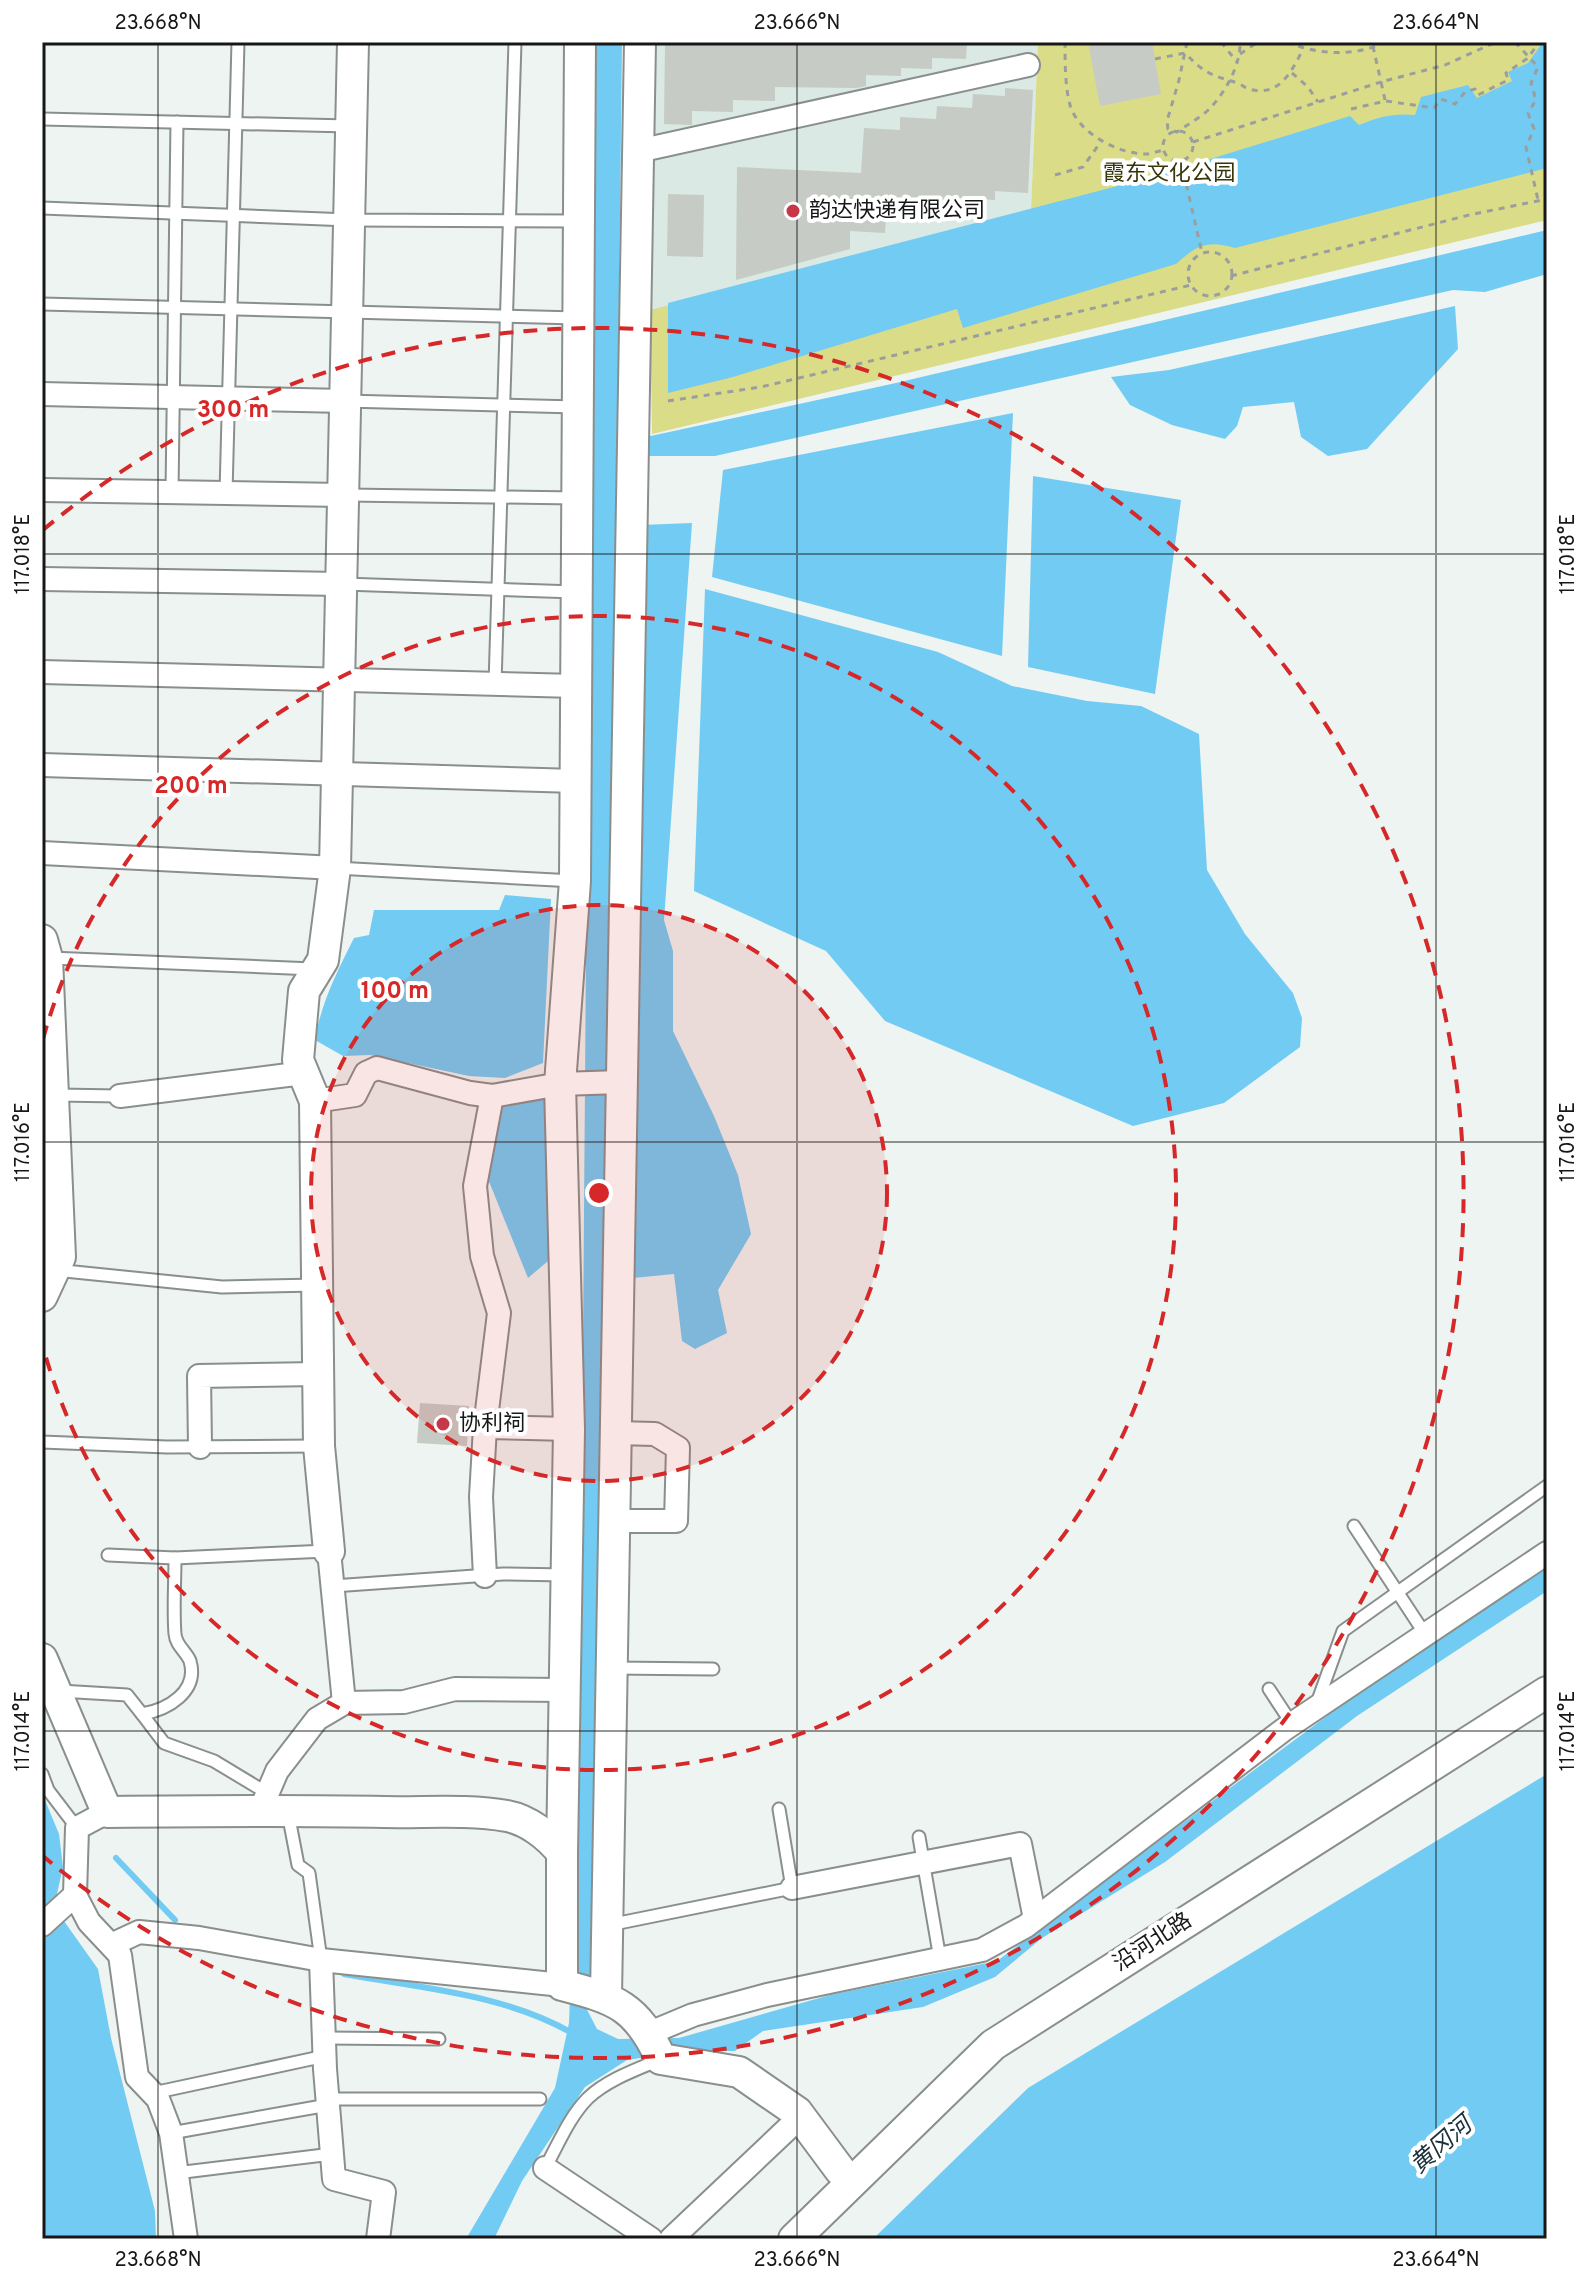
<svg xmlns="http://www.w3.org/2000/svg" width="1589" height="2281" font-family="Overpass,'Noto Sans SC',sans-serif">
	<rect width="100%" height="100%" fill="#edf4f1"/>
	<polygon fill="#dae9e3" points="654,42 1038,42 1031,209 650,310"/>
	<polygon fill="#dbdc88" points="1038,42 1547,42 1547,220 652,434 650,310 1031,209"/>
	<g fill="#72cbf3">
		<polygon points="593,42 622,42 612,898 592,1965 583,2002 597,2029 618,2039 679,2038 830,1995 997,1961 1331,1713 1547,1562 1547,1591 1357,1716 1165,1862 1042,1938 995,1977 923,2007 763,2031 735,2051 686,2051 627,2060 585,2087 522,2181 494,2239 466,2239 555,2088 569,2023 580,1734"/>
		<path d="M1543 42H1547V168L1235 248C1207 240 1197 245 1176 264L963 328 957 309 733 377 668 393V303L1152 177 1350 116 1359 125C1379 117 1393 113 1415 115L1421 97 1468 85 1477 98 1512 81 1508 72 1528 63Z"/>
		<polygon points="1547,230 1547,274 1485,292 1453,290 715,456 642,456 646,437 896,383"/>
		<polygon points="1455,306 1458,349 1367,449 1328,456 1301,437 1294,402 1243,407 1237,426 1225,439 1172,425 1130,405 1111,377 1169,370"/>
		<polygon points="1013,413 1002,656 712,577 723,470"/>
		<polygon points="1033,476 1181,500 1155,694 1028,667"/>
		<polygon points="692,523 664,920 673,951 673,1031 714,1116 738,1175 751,1234 718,1290 727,1333 695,1349 682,1341 674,1274 633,1278 641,525"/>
		<polygon points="705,589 938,652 1012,686 1087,701 1141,706 1199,734 1207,870 1245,934 1293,993 1302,1018 1300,1047 1224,1103 1133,1126 885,1021 826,951 694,891"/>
		<path d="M505 895 551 899 543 1063 505 1078 469 1076 370 1055 343 1056 315 1040C321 1003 337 972 354 938L369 935 374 910H499Z"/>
		<polygon points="548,1093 561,1250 528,1278 486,1174 501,1103"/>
		<polygon points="1547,1774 1547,2239 873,2239 1028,2088"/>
		<polygon points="42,1793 59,1834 63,1867 54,1907 98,1969 111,2038 155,2211 156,2239 42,2239"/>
	</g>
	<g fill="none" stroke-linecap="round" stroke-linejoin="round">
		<g stroke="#72cbf3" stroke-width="6">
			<polyline points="116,1858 175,1920"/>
			<path d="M344 1974C420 1988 504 1994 572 2033"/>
		</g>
	</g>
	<g fill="#c7cbc6">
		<polygon points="665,42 967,42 966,59 932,58 932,69 901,68 901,76 866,75 866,86 857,88 775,87 775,101 733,100 733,112 692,111 692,125 664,124"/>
		<polygon points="1088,42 1152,42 1161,94 1100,106"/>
		<polygon points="1005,88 1033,90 1028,193 995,191 995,200 959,198 958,211 923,209 922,222 886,219 885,233 850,231 850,249 736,280 737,167 861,173 864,128 900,130 900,117 936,119 937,106 972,108 973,94 1005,96"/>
		<polygon points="668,194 704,195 703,257 667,256"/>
		<polygon points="420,1403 469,1406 467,1446 417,1443"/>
	</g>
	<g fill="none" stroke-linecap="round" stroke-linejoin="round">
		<defs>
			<g id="lane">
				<polyline points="42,119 349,126"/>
				<polyline points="42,208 349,220 577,221"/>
				<polyline points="42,304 577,318"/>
				<polyline points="345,401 576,407"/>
				<polyline points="172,492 177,122"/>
				<polyline points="226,493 238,42"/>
				<polyline points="347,495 576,498"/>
				<polyline points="344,584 575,592"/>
				<polyline points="495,684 515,42"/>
				<polyline points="336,868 574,881"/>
				<polyline points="50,958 313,969"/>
				<polyline points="57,1095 120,1096"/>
				<polyline points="55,1270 222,1287 317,1285"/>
				<polyline points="42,1442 167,1447 317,1446"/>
				<polyline points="1354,1526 1425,1634"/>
				<polyline points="108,1555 175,1558 327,1551"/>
				<path d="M175 1558C175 1583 173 1609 175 1634 176 1646 186 1651 190 1661 199 1692 167 1710 142 1714L164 1743 214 1761 267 1793"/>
				<polyline points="333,1586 503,1574 566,1575"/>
				<polyline points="612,1668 713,1669"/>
				<polyline points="1269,1689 1292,1724"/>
				<polyline points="60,1691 127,1695 142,1714"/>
				<polyline points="1317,1703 1343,1631 1547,1486"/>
				<polyline points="42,1774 48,1790 77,1828"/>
				<polyline points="288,1813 298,1865 309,1873 321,1960"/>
				<polyline points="919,1837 940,1959"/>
				<polyline points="609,1925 792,1888 779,1809"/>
				<polyline points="324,2038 439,2039"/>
				<polyline points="153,2093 325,2056"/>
				<polyline points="328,2099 540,2099"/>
				<polyline points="171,2133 328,2105"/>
				<path d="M545 2168C558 2145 569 2117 588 2098 607 2080 635 2070 659 2060"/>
				<polyline points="176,2173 332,2154"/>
			</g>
			<g id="street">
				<polyline points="638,151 1028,65"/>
				<polyline points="42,394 345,401"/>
				<polyline points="42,490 342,495"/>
				<polyline points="42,579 340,584"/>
				<polyline points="42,672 576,686"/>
				<polyline points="42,765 576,781"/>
				<polyline points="42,853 335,868"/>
				<polyline points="120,1096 304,1073"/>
				<polyline points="315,1101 355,1095 366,1073 377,1068 470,1093 492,1096 560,1084 621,1082"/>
				<polyline points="485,1427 569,1429"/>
				<polyline points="200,1447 199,1376 318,1374"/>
				<polyline points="614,1521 676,1521 678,1448 655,1434 615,1433"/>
				<polyline points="485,1576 481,1497 485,1427 499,1313 482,1256 475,1186 492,1096"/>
				<polyline points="344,1703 404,1702 455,1689 565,1690"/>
				<polyline points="260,1811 277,1771 317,1719 344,1703 329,1551"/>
				<polyline points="107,1812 77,1828 75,1895 89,1922 120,1955 137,2077 158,2099 171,2133 186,2239"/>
				<polyline points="792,1888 1020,1844 1035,1919"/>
				<polyline points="42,1925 75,1895"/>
				<polyline points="111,1945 139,1932 199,1938 321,1960 562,1985"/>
				<polyline points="321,1960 325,2069 334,2179 384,2192 378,2239"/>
				<polyline points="650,2033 693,2015 767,1995 982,1950 1026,1926 1286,1728 1547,1553"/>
				<polyline points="545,2168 651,2239"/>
				<polyline points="671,2239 800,2117"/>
			</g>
			<g id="secondary">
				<polyline points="42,940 47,958 60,1257 42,1296"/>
				<polyline points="329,1551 319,1446 315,1101 298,1060 304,991 323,960 335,868 353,42"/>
				<path d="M42 1659 107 1812C199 1811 292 1810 384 1812 424 1813 467 1809 507 1816 528 1820 549 1836 562 1853V1985C616 1999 637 2006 661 2059L739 2072 797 2112 840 2170"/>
				<polyline points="562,1853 569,1429 560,1084 575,881 580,42"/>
				<polyline points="606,1996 640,42"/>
				<polyline points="794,2239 993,2045 1547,1692"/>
			</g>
		</defs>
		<use href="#lane" stroke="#898f8c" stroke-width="15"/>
		<use href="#street" stroke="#898f8c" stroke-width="26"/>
		<use href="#secondary" stroke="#898f8c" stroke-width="34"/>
		<g stroke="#9a9f9d" stroke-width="3" stroke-dasharray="6 6" stroke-linecap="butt">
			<path d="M1065 42C1065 61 1065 87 1070 105 1078 133 1118 154 1146 154 1151 154 1158 151 1164 150"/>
			<path d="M1187 42 1179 80 1167 121 1168 129 1177 132C1188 124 1204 116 1213 105 1227 89 1241 63 1240 42"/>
			<polyline points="1221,42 1237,62"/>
			<path d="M1287 42C1318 55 1355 57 1385 42"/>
			<polyline points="1515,42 1538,67 1531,83 1536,100 1528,113 1534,129 1526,147 1538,200"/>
			<polyline points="1240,54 1258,42"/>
			<path d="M1155 59 1185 53C1205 74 1211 75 1238 83 1242 85 1245 88 1249 89 1279 98 1292 71 1303 49"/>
			<polyline points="1292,73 1308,87 1318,102"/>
			<polyline points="1385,100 1381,82 1445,65 1496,42"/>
			<polyline points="1351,109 1386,101 1434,108 1441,99 1455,104 1465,92 1475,89 1478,95 1508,80 1506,73 1528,58 1539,42"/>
			<circle cx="1178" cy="146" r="15"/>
			<polyline points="1193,142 1381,82 1372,42"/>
			<polyline points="1181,161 1202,253"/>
			<polyline points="1055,175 1083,167 1102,140"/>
			<circle cx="1210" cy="274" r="22"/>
			<polyline points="1231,276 1469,215 1547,199"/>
			<polyline points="668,401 761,387 1191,285"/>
		</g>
		<use href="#lane" stroke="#fff" stroke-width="11"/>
		<use href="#street" stroke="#fff" stroke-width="22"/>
		<use href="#secondary" stroke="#fff" stroke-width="30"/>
	</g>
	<path fill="none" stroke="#161817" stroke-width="2" stroke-opacity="0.45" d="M158 42V2239M797 42V2239M1436 42V2239M42 554H1547M42 1142H1547M42 1731H1547"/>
	<circle cx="599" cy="1193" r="288" fill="#d62828" fill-opacity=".12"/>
	<g fill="none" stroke="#d62828" stroke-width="4" stroke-dasharray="14 10">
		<circle cx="599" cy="1193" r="288"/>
		<path d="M43 1039A577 577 0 1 1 43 1347"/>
		<path d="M43 530A865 865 0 1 1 43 1856"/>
	</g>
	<g fill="#c73748" stroke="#fff" stroke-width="3">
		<circle cx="793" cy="211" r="8"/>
		<circle cx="443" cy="1424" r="8"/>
	</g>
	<g text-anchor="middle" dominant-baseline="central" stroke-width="8" stroke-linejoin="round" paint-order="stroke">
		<g font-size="22" fill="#363608" stroke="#fff">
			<text x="1169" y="174">霞东文化公园</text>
		</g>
		<g font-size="22" fill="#161817" stroke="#fff" text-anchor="start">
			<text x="809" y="211">韵达快递有限公司</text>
			<text x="459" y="1424">协利祠</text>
		</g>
		<g font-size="22" fill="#161817" stroke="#fff">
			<text transform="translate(1153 1943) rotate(-33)">沿河北路</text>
		</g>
		<g font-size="24" font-style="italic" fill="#1b3039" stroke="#fff">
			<text transform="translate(1442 2146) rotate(-41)">黄冈河</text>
		</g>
	</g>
	<circle cx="599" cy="1193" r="12" fill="#d62828" stroke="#fff" stroke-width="4"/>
	<g font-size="24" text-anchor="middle" font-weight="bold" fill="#d62828" stroke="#fff" stroke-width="8" stroke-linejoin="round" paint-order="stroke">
		<text x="233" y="417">300 m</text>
		<text x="191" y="793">200 m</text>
		<text x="395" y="998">100 m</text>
	</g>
	<rect width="1589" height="2281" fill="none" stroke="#ffffff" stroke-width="88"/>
	<rect x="44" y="44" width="1501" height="2193" fill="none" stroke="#161817" stroke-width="3"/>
	<g font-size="20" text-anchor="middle" fill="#161817">
		<text x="158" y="29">23.668°N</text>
		<text x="797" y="29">23.666°N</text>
		<text x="1436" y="29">23.664°N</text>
		<text transform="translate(1567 554) rotate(-90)" y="7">117.018°E</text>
		<text transform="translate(22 554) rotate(-90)" y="7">117.018°E</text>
		<text transform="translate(1567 1142) rotate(-90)" y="7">117.016°E</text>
		<text transform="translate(22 1142) rotate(-90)" y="7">117.016°E</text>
		<text transform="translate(1567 1731) rotate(-90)" y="7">117.014°E</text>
		<text transform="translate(22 1731) rotate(-90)" y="7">117.014°E</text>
		<text x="158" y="2266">23.668°N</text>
		<text x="797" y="2266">23.666°N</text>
		<text x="1436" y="2266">23.664°N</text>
	</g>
</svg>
